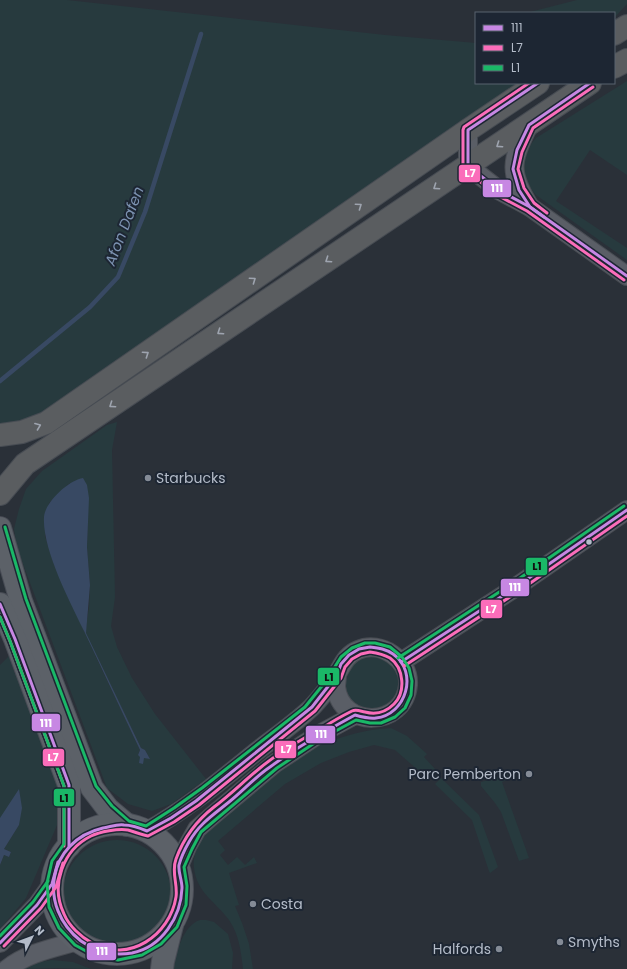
<svg xmlns="http://www.w3.org/2000/svg" width="627" height="969" font-family="Poppins,sans-serif">
	<rect width="100%" height="100%" fill="#2a3038"/>
	<g fill="#273a3e" fill-rule="evenodd">
		<path d="M0 0H67L385 35 476 43V83H521L375 185 239 275 57 405C35 418 26 423 0 424Z"/>
		<polygon points="577,0 627,0 627,4 614,18 614,13 526,13"/>
		<path d="M627 81V175L590 150 556 201 627 248V260L536 195C520 178 520 155 536 138Z"/>
		<path d="M117 422 112 450 115 597 111 626 117 647 132 678 155 714 206 779 171 804 152 811 128 804 107 788 17 548 14 529 19 509 26 489 42 471 107 425ZM70 483 88 517 87 547 90 585 89 607 85 633 54 564 45 536 49 503ZM88 640 141 748 145 750 150 759 138 755 140 750Z"/>
		<polygon points="366,653 389,659 401,679 394,701 381,710 355,707 344,693 346,667"/>
		<polygon points="9,656 15,674 20,672 57,784 60,818 26,898 0,929 0,865 4,855 9,857 11,852 4,849 19,825 0,818 0,665"/>
		<path d="M391 728 407 736 427 754 424 757 436 770 427 778 395 750 374 745 349 752 321 763 285 784 218 841 225 850 220 855 228 865 237 857 245 865 254 857 257 863 229 873 239 905 235 906 242 923 249 944 253 969H243C241 952 239 934 229 920 215 901 197 893 194 868 192 855 199 842 207 832 214 823 225 815 234 808 261 784 287 759 320 745 343 736 367 729 391 728Z"/>
		<polygon points="507,774 511,778 502,782 529,858 519,861 501,812 495,803 481,786 481,782"/>
		<polygon points="441,778 479,815 498,867 490,873 489,871 472,820 435,784"/>
		<circle cx="117" cy="894" r="54"/>
		<path d="M200 920H206L214 922 228 934 233 953 232 969H173C177 953 182 926 200 920Z"/>
		<polygon points="52,960 73,962 91,969 56,968 21,969 34,963"/>
	</g>
	<g fill="#384963">
		<path d="M83 478 87 485 89 498 87 547 90 585 86 633 141 748 145 750 150 759 144 758 143 764 139 763 140 757 138 755 140 750C121 710 103 671 84 631 70 602 42 549 44 517 45 502 69 480 83 478Z"/>
		<polygon points="19,789 22,808 19,825 4,849 11,852 9,857 4,855 0,865 0,818"/>
	</g>
	<g fill="none" stroke-linecap="round" stroke-linejoin="round">
		<polyline stroke="#384963" stroke-width="4.5" points="0,381 90,307 118,277 145,212 201,34"/>
		<defs>
			<g id="minor">
				<path d="M529 125C511 162 508 171 530 207"/>
				<polyline points="468,130 468,166 500,191 530,207 627,276"/>
				<polyline points="401,662 513,589 627,510"/>
				<path d="M147 831C187 809 221 780 257 751 275 737 295 723 311 708 318 701 333 683 337 674 343 664 346 655 358 650 381 640 410 660 408 685 404 728 341 729 336 687 336 683 337 679 337 675"/>
				<polyline points="179,866 187,847 197,829 212,816 274,764 316,736 355,715"/>
				<polyline points="0,943 37,905 52,884"/>
				<path d="M7 969C27 953 54 948 78 941"/>
			</g>
			<g id="major">
				<polyline points="0,528 21,601 92,788 108,809 127,825"/>
				<polyline points="0,604 15,639 69,785 69,846"/>
				<circle cx="117" cy="889" r="65"/>
				<polyline points="162,969 163,961 172,925"/>
			</g>
			<g id="highway">
				<polyline points="614,34 627,26"/>
				<polyline points="614,67 627,60"/>
				<polyline points="0,435 22,432 46,423 468,130 538,83"/>
				<polyline points="0,494 25,464 590,83"/>
			</g>
		</defs>
		<use href="#minor" stroke="#484c53" stroke-width="20"/>
		<use href="#major" stroke="#484c55" stroke-width="24"/>
		<use href="#highway" stroke="#474c53" stroke-width="24"/>
		<use href="#minor" stroke="#5a5e66" stroke-width="18"/>
		<use href="#major" stroke="#5c6168" stroke-width="22"/>
		<use href="#highway" stroke="#5a5d60" stroke-width="22"/>
		<defs>
			<g id="bus-1">
				<polyline points="538,83 468,130 468,166 500,191 530,207 627,276"/>
				<polyline points="544,217 530,207 519,190 513,169 517,150 529,125 590,83"/>
				<polyline points="0,604 15,639 69,785 69,846"/>
				<path d="M370 647C379 648 386 649 393 654 419 672 406 715 376 718 369 719 362 717 355 715 326 731 297 747 270 767 255 777 243 791 229 802 213 815 199 824 189 842 185 849 181 857 179 865 178 872 182 880 182 888 181 917 162 947 132 953 114 956 96 952 81 941 37 907 47 841 103 828 110 827 117 824 124 825 132 825 140 828 147 831L171 818 196 801 312 707 337 675 341 664 349 655 359 649Z"/>
				<polyline points="401,662 513,589 627,510"/>
				<polyline points="0,943 37,905 52,884 58,862"/>
			</g>
			<g id="bus-2">
				<polyline points="529,83 464,127 463,130 463,168 497,195 527,211 624,280"/>
				<polyline points="547,213 534,203 524,188 518,169 522,152 533,128 593,87"/>
				<polyline points="0,617 10,641 64,786 64,846"/>
				<path d="M370 652C377 653 383 654 390 658 404 668 406 692 394 704 386 712 376 715 365 712 360 711 356 709 352 711 342 716 333 721 324 727 302 739 279 752 260 768 244 781 230 795 214 807 196 821 184 837 176 859 171 872 178 884 176 897 170 935 129 964 92 943 81 937 69 926 64 914 50 885 63 850 91 836 99 832 119 828 128 830 135 832 142 835 148 836L174 822 199 805 315 711 341 678 345 667 352 659 361 654Z"/>
				<polyline points="404,666 516,593 627,516"/>
				<polyline points="4,946 41,908 56,887 63,863"/>
			</g>
			<g id="bus-3">
				<polyline points="0,617 10,641 64,786 64,844 52,861 47,883 49,907 59,928 75,945 95,956 118,960 142,955 161,944 177,927 186,905 187,886 184,867 192,849 201,832 277,768 319,740 356,720 370,723 381,723 395,717 405,708 411,695 412,681 409,668 402,657 390,647 375,643 365,643 352,648 341,657 326,681 305,707 202,788 174,808 146,826 129,821 112,806 96,786 26,599 5,527"/>
				<polyline points="398,658 510,585 624,506"/>
				<polyline points="0,936 33,902 48,881"/>
			</g>
		</defs>
		<use href="#bus-1" stroke="#1d2633" stroke-width="6"/>
		<use href="#bus-2" stroke="#1d2633" stroke-width="6"/>
		<use href="#bus-3" stroke="#1d2633" stroke-width="6"/>
		<use href="#bus-1" stroke="#c787e3" stroke-width="3"/>
		<use href="#bus-2" stroke="#fb6dba" stroke-width="3"/>
		<use href="#bus-3" stroke="#1ab867" stroke-width="3"/>
	</g>
	<defs><path id="oneway-chevron" d="M-2-3.5L2.5 0L-2 3.5" fill="none" stroke-width="1.6" stroke-linecap="round" stroke-linejoin="round"/></defs>
	<g stroke="#9ea4af">
		<use href="#oneway-chevron" transform="translate(499 145) rotate(146)"/>
		<use href="#oneway-chevron" transform="translate(436 187) rotate(146)"/>
		<use href="#oneway-chevron" transform="translate(359 206) rotate(-35)"/>
		<use href="#oneway-chevron" transform="translate(328 260) rotate(146)"/>
		<use href="#oneway-chevron" transform="translate(253 280) rotate(-35)"/>
		<use href="#oneway-chevron" transform="translate(220 332) rotate(146)"/>
		<use href="#oneway-chevron" transform="translate(146 354) rotate(-34)"/>
		<use href="#oneway-chevron" transform="translate(112 405) rotate(146)"/>
		<use href="#oneway-chevron" transform="translate(38 426) rotate(-21)"/>
	</g>
	<g fill="#848b96" stroke="#1d2633" stroke-width="1.5">
		<circle cx="148" cy="478" r="4"/>
		<circle cx="529" cy="774" r="4"/>
		<circle cx="253" cy="904" r="4"/>
		<circle cx="560" cy="942" r="4"/>
		<circle cx="499" cy="949" r="4"/>
	</g>
	<circle fill="#b4bcc9" stroke="#1d2633" stroke-width="1.5" cx="589" cy="542" r="3.5"/>
	<g text-anchor="middle" dominant-baseline="central" stroke-width="4" stroke-linejoin="round" paint-order="stroke">
		<g font-size="14" fill="#b4bcc9" stroke="#1d2633" text-anchor="start">
			<text x="156" y="478">Starbucks</text>
			<text x="521" y="774" text-anchor="end">Parc Pemberton</text>
			<text x="261" y="904">Costa</text>
			<text x="568" y="942">Smyths</text>
			<text x="491" y="949" text-anchor="end">Halfords</text>
		</g>
		<g font-size="15" font-style="italic" fill="#7c92b1" stroke="#1d2633">
			<text transform="translate(124 226) rotate(-69)">Afon Dafen</text>
		</g>
	</g>
	<g stroke="#1d2633" stroke-width="1.5">
		<rect x="458" y="164" width="23" height="19" rx="4" fill="#fb6dba"/>
		<rect x="482" y="179" width="30" height="19" rx="4" fill="#c787e3"/>
		<rect x="525" y="557" width="23" height="19" rx="4" fill="#1ab867"/>
		<rect x="500" y="578" width="30" height="19" rx="4" fill="#c787e3"/>
		<rect x="480" y="599" width="23" height="20" rx="4" fill="#fb6dba"/>
		<rect x="317" y="667" width="23" height="19" rx="4" fill="#1ab867"/>
		<rect x="31" y="713" width="30" height="19" rx="4" fill="#c787e3"/>
		<rect x="305" y="725" width="31" height="19" rx="4" fill="#c787e3"/>
		<rect x="274" y="740" width="23" height="19" rx="4" fill="#fb6dba"/>
		<rect x="42" y="748" width="23" height="19" rx="4" fill="#fb6dba"/>
		<rect x="53" y="788" width="22" height="19" rx="4" fill="#1ab867"/>
		<rect x="86" y="942" width="31" height="19" rx="4" fill="#c787e3"/>
	</g>
	<g font-size="11" text-anchor="middle" font-weight="bold" fill="#fff">
		<text x="470" y="177">L7</text>
		<text x="497" y="192">111</text>
		<text x="515" y="591">111</text>
		<text x="491" y="613">L7</text>
		<text x="46" y="727">111</text>
		<text x="321" y="738">111</text>
		<text x="286" y="753">L7</text>
		<text x="53" y="761">L7</text>
		<text x="102" y="955">111</text>
	</g>
	<g font-size="11" text-anchor="middle" font-weight="bold" fill="#111">
		<text x="537" y="570">L1</text>
		<text x="329" y="681">L1</text>
		<text x="64" y="802">L1</text>
	</g>
	<rect x="475" y="12" width="140" height="72" fill="#1d2633" stroke="#59626f"/>
	<rect x="483" y="25" width="20" height="6" fill="#c787e3" stroke="#59626f"/>
	<text x="511" y="32" font-size="12" fill="#b4bcc9">111</text>
	<rect x="483" y="45" width="20" height="6" fill="#fb6dba" stroke="#59626f"/>
	<text x="511" y="52" font-size="12" fill="#b4bcc9">L7</text>
	<rect x="483" y="65" width="20" height="6" fill="#1ab867" stroke="#59626f"/>
	<text x="511" y="72" font-size="12" fill="#b4bcc9">L1</text>
	<g transform="translate(32 937) rotate(48)" stroke="#1d2633" stroke-width="3" paint-order="stroke">
	<path d="M0-3L7 15L0 10L-7 15Z" fill="#b4bcc9"/>
	<text y="-6" font-size="11" font-weight="bold" text-anchor="middle" fill="#b4bcc9">N</text>
	</g>
</svg>
